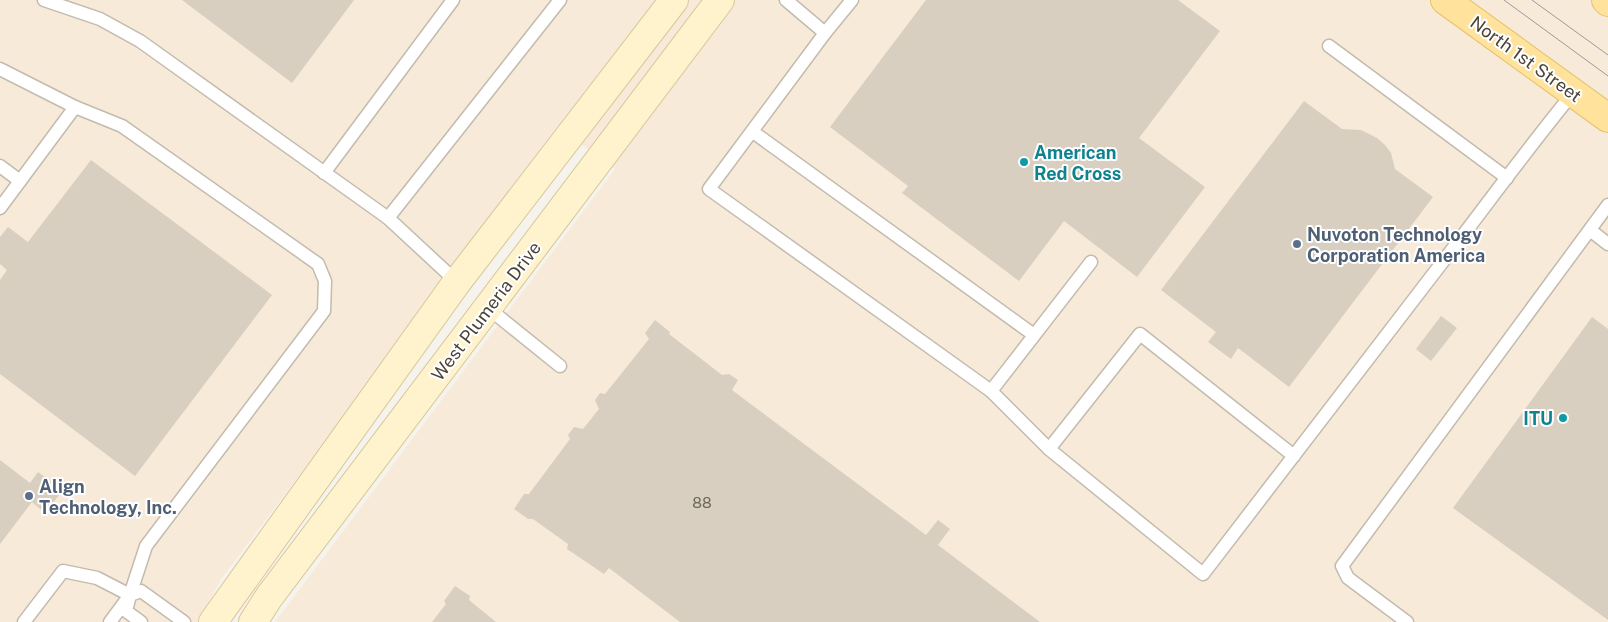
<svg xmlns="http://www.w3.org/2000/svg" width="1608" height="622" font-family="'Public Sans',sans-serif">
	<rect width="100%" height="100%" fill="#f6f3ec"/>
	<polygon fill="#f7ead8" points="0,0 1608,0 1608,622 275,622 615,169 561,129 221,579 198,622 0,622"/>
	<g fill="#d8cfc1">
		<polygon points="182,0 354,0 292,83"/>
		<polygon points="926,0 1178,0 1220,31 1139,138 1205,187 1137,277 1064,221 1019,281 902,193 908,186 830,127"/>
		<polygon points="1304,101 1342,129 1361,130 1377,138 1385,145 1391,153 1395,169 1433,197 1289,387 1238,348 1231,359 1208,342 1216,332 1161,290"/>
		<polygon points="91,160 272,295 135,476 0,374 0,280 7,270 0,264 0,237 8,227 28,242"/>
		<polygon points="1441,316 1457,328 1431,361 1416,349"/>
		<polygon points="1592,317 1608,329 1608,620 1453,508"/>
		<polygon points="655,320 670,332 669,334 722,375 729,374 738,380 732,390 926,535 938,520 950,529 938,545 1040,622 680,622 609,568 604,574 567,549 568,544 533,519 528,519 514,509 524,494 529,494 570,439 568,435 574,427 583,429 599,409 595,400 600,393 605,394 649,339 645,333"/>
		<polygon points="0,460 30,483 38,472 63,490 45,513 32,502 0,544"/>
		<polygon points="455,586 470,596 469,600 496,622 432,622 446,604 444,601"/>
	</g>
	<g fill="none" stroke-linecap="round" stroke-linejoin="round">
		<defs>
			<g id="lane">
				<polyline points="44,0 100,19 140,41 388,218 560,0"/>
				<polyline points="786,0 825,33 709,189 991,391 1049,449"/>
				<polyline points="825,33 852,0"/>
				<polyline points="1329,46 1507,178"/>
				<polyline points="0,69 75,107 122,126 318,264 325,281 324,311 146,546 130,595 110,622"/>
				<polyline points="753,132 1034,335"/>
				<polyline points="0,166 20,181"/>
				<polyline points="324,173 453,0"/>
				<polyline points="0,208 75,107"/>
				<polyline points="388,218 457,282"/>
				<polyline points="1590,230 1608,244"/>
				<polyline points="488,308 560,366"/>
				<polyline points="991,391 1091,262"/>
				<path d="M1294 456 1140 334 1049 449 1203 574C1282 471 1362 368 1441 264 1485 207 1527 149 1573 93"/>
				<polyline points="24,622 63,571 97,578 130,595"/>
				<polyline points="141,622 126,611 130,595 141,591 184,622"/>
				<polyline points="1407,622 1348,578 1342,566 1608,205"/>
			</g>
			<g id="secondary">
				<polyline points="213,622 457,282 674,0"/>
				<polyline points="253,622 269,597 720,0"/>
			</g>
			<g id="primary">
				<polyline points="1445,0 1608,118"/>
				<polyline points="1606,0 1608,2"/>
			</g>
		</defs>
		<use href="#lane" stroke="#c2bbae" stroke-width="15"/>
		<use href="#secondary" stroke="#d6c79b" stroke-width="30"/>
		<use href="#primary" stroke="#e6c16a" stroke-width="30"/>
		<use href="#lane" stroke="#fff" stroke-width="12"/>
		<use href="#secondary" stroke="#fff3cd" stroke-width="28"/>
		<use href="#primary" stroke="#ffe39c" stroke-width="28"/>
		<g stroke="#9a9a9a" stroke-width="1">
			<polyline points="1504,0 1608,76"/>
			<polyline points="1532,0 1608,55"/>
		</g>
	</g>
	<g fill="#0f9aa8" stroke="#fff" stroke-width="2">
		<circle cx="1024" cy="162" r="5"/>
		<circle cx="1563" cy="418" r="5"/>
	</g>
	<g fill="#5c6f8a" stroke="#fff" stroke-width="2">
		<circle cx="1297" cy="244" r="5"/>
		<circle cx="29" cy="496" r="5"/>
	</g>
	<g text-anchor="middle" dominant-baseline="central" stroke-width="4" stroke-linejoin="round" paint-order="stroke">
		<g font-size="15" fill="#6e675b">
			<text x="702" y="502">88</text>
		</g>
		<g font-size="18" fill="#4b4439" stroke="#fff">
			<text transform="translate(1526 59) rotate(36)">North 1st Street</text>
			<text transform="translate(486 311) rotate(-53)">West Plumeria Drive</text>
		</g>
		<g font-size="18" font-weight="bold" fill="#0d838f" stroke="#fff" text-anchor="start">
			<text x="1034" y="152">American<tspan x="1034" dy="21">Red Cross</tspan></text>
			<text x="1553" y="418" text-anchor="end">ITU</text>
		</g>
		<g font-size="18" font-weight="bold" fill="#4e5e75" stroke="#fff" text-anchor="start">
			<text x="1307" y="234">Nuvoton Technology<tspan x="1307" dy="21">Corporation America</tspan></text>
			<text x="39" y="486">Align<tspan x="39" dy="21">Technology, Inc.</tspan></text>
		</g>
	</g>
</svg>
